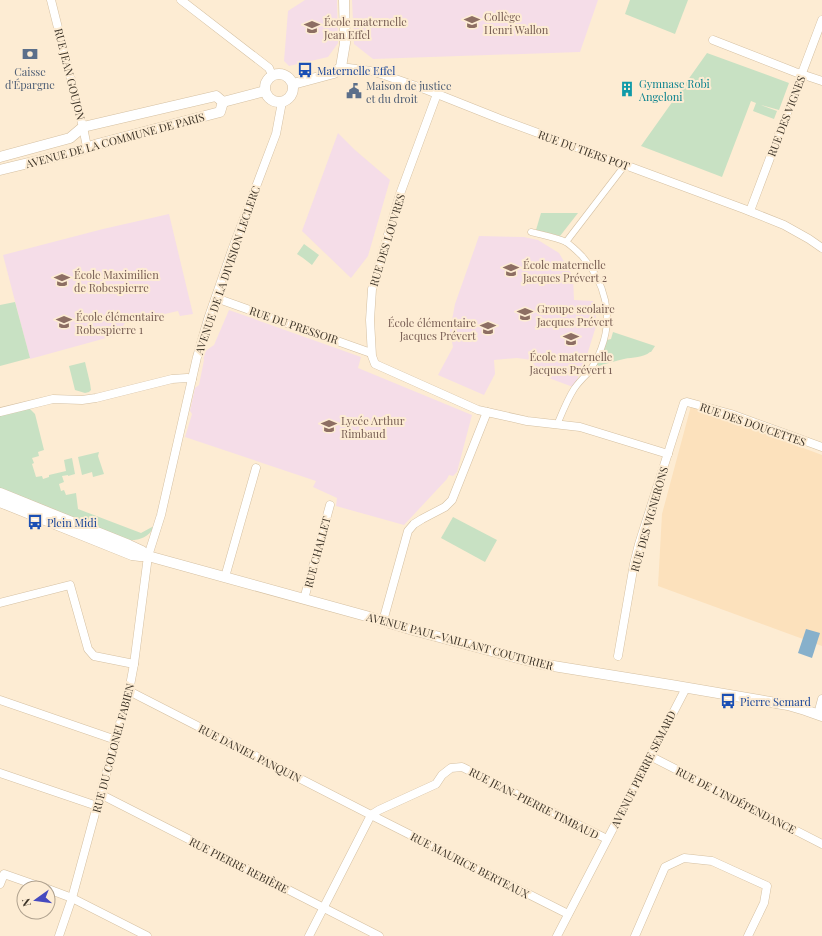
<svg xmlns="http://www.w3.org/2000/svg" width="822" height="936" font-family="'Playfair Display',serif">
	<rect width="100%" height="100%" fill="#fdecd3"/>
	<polygon fill="#fce1bc" points="691,406 822,455 822,646 658,586 662,514"/>
	<g fill="#f5dde8">
		<polygon points="305,0 337,0 338,43 328,57 289,66 284,61 288,11"/>
		<polygon points="352,0 598,0 580,52 373,59 354,44"/>
		<polygon points="338,133 355,150 390,180 368,256 351,278 302,231"/>
		<polygon points="169,214 193,314 180,316 178,311 125,323 117,335 30,359 3,255 103,229"/>
		<polygon points="479,236 524,237 538,240 559,253 573,277 574,300 593,301 597,323 583,368 573,387 538,374 532,360 517,358 494,360 495,374 484,395 438,375 453,347 450,331 455,304"/>
		<polygon points="229,310 361,357 358,368 472,415 457,472 453,476 449,475 447,479 404,525 336,506 337,498 313,487 316,481 185,437 192,414 190,411 195,388 199,385 204,360 203,355 204,352 214,345"/>
	</g>
	<g fill="#c8e1c3">
		<polygon points="630,0 688,0 675,34 625,14"/>
		<polygon points="707,53 789,83 779,110 761,105 777,111 774,119 753,111 756,103 751,101 722,177 641,146"/>
		<polygon points="541,213 578,213 560,236 536,230"/>
		<polygon points="304,244 319,255 312,265 303,258 297,254"/>
		<polygon points="15,302 30,358 0,366 0,305"/>
		<path d="M613 332 655 346 651 352H650C643 358 633 357 624 359 616 361 607 363 599 366L596 364 600 357 607 340 611 339Z"/>
		<polygon points="85,362 90,383 91,390 89,392 85,393 75,390 69,366"/>
		<path d="M25 409H30L35 414 44 450 38 452 39 456 32 458 34 463 32 464 36 477 42 476 43 479 49 477V475L66 471 64 460 72 458 75 474 68 476V475L62 476 64 482 59 484 61 491 64 490 66 495 76 493 78 509 141 533 152 527H154C148 538 138 541 127 540L0 489V415Z"/>
		<polygon points="99,452 98,456 104,474 93,477 92,472 82,475 78,457"/>
		<polygon points="453,517 497,540 485,562 441,538"/>
	</g>
	<polygon fill="#87b0cb" points="806,629 820,633 812,658 798,653"/>
	<g fill="none" stroke-linecap="round" stroke-linejoin="round">
		<defs>
			<g id="pedestrian">
				<path d="M531 232C542 235 555 237 566 242 572 246 577 251 582 256 605 282 614 316 601 349 598 357 593 366 588 373 583 378 578 383 574 389 567 400 562 413 557 425"/>
				<polyline points="566,242 625,165"/>
			</g>
			<g id="minor">
				<polyline points="51,0 83,127 87,147"/>
				<polyline points="181,0 269,68 272,75"/>
				<polyline points="713,40 795,72 822,81"/>
				<polyline points="341,67 371,71 384,75 427,90 500,119 625,165 744,209 784,225 809,239 822,248"/>
				<polyline points="437,94 400,194 372,289 370,320 372,356 375,364 478,410 487,412 527,421 580,427 668,454"/>
				<polyline points="750,211 822,20"/>
				<polyline points="216,298 371,353"/>
				<polyline points="0,412 53,399 82,400 96,398 172,379 187,378 192,379"/>
				<polyline points="225,577 256,468"/>
				<polyline points="304,599 330,505"/>
				<polyline points="0,603 70,585 88,649 94,656 134,664"/>
				<polyline points="383,621 408,531 414,524 422,519 445,507 452,500 487,412"/>
				<polyline points="618,656 634,564 639,544 684,403 687,402 731,414 822,447"/>
				<polyline points="129,691 371,815 568,914"/>
				<polyline points="0,700 116,740"/>
				<polyline points="818,714 822,699"/>
				<polyline points="650,756 822,844"/>
				<polyline points="0,773 97,806"/>
				<polyline points="100,794 379,936"/>
				<polyline points="0,884 4,874 44,888"/>
				<polyline points="48,889 72,898 147,936"/>
				<polyline points="59,936 72,898 97,806 129,691 134,664 148,556 161,515 197,357 208,319 232,250 276,134 282,102"/>
				<polyline points="309,936 371,815 379,810 436,784 442,775 451,768 462,767 607,839"/>
				<polyline points="557,936 686,688"/>
				<polyline points="635,936 665,867 684,858 712,861 767,886 764,903 748,936"/>
			</g>
			<g id="tertiary">
				<circle cx="279" cy="88" r="14"/>
				<polyline points="293,84 334,73 341,67 345,43 344,0"/>
				<polyline points="223,102 265,91"/>
				<polyline points="0,157 70,138 83,127 216,96 223,102"/>
				<polyline points="0,170 74,152 98,144 220,112 223,102"/>
				<polyline points="0,493 129,545 142,551 148,556"/>
				<polyline points="0,502 132,555 140,556 148,556 366,616 413,630 541,664 671,685 788,705 805,710 822,716"/>
			</g>
		</defs>
		<use href="#pedestrian" stroke="#d5c0a2" stroke-width="7"/>
		<use href="#minor" stroke="#d5c0a2" stroke-width="9"/>
		<use href="#tertiary" stroke="#d5c0a2" stroke-width="11"/>
		<use href="#pedestrian" stroke="#fff" stroke-width="6"/>
		<use href="#minor" stroke="#fff" stroke-width="8"/>
		<use href="#tertiary" stroke="#fff" stroke-width="10"/>
	</g>
	<defs>
		<symbol id="school-bare" viewBox="-9 -9 18 18"><path d="M0-5L7-2L0 1L-7-2ZM-4 1L0 2.5L4 1V4Q0 6-4 4Z" fill="#8d6e63" stroke="#fdecd3" stroke-width="2.5" paint-order="stroke"/></symbol>
		<symbol id="bank-bare" viewBox="-9 -9 18 18"><path d="M-6-4H6V4H-6ZM0-2.3a2.3 2.3 0 1 0 0 4.6a2.3 2.3 0 1 0 0-4.6Z" fill="#5c6f8a" stroke="#fdecd3" stroke-width="2.5" paint-order="stroke"/></symbol>
		<symbol id="bus-bare" viewBox="-9 -9 18 18"><path d="M-5-6H5V4H4V6H2V4H-2V6H-4V4H-5ZM-3.5-4V0h7V-4ZM-3.5 1.2v1.5H-2V1.2ZM2 1.2v1.5H3.5V1.2Z" fill="#1a4fb4" stroke="#fdecd3" stroke-width="2.5" paint-order="stroke"/></symbol>
		<symbol id="building-bare" viewBox="-9 -9 18 18"><path d="M-4-6H4V6H1V3H-1V6H-4ZM-2.5-4.3h1.7v1.8h-1.7ZM.8-4.3h1.7v1.8H.8ZM-2.5-1h1.7V.8h-1.7ZM.8-1h1.7V.8H.8Z" fill="#0f9aa8" stroke="#fdecd3" stroke-width="2.5" paint-order="stroke"/></symbol>
		<symbol id="civic-bare" viewBox="-9 -9 18 18"><path d="M-.6-6.5H3V-4.5H.6V-3L4-1V1h2V6H-6V1h2V-1L-.6-3ZM-1.2 2.5V6h2.4V2.5Z" fill="#5c6f8a" stroke="#fdecd3" stroke-width="2.5" paint-order="stroke"/></symbol>
	</defs>
	<g fill-rule="evenodd">
		<use href="#school-bare" x="461" y="11" width="22" height="22"/>
		<use href="#school-bare" x="301" y="16" width="22" height="22"/>
		<use href="#bank-bare" x="19" y="43" width="22" height="22"/>
		<use href="#bus-bare" x="294" y="59" width="22" height="22"/>
		<use href="#building-bare" x="616" y="78" width="22" height="22"/>
		<use href="#civic-bare" x="343" y="80" width="22" height="22"/>
		<use href="#school-bare" x="500" y="259" width="22" height="22"/>
		<use href="#school-bare" x="51" y="269" width="22" height="22"/>
		<use href="#school-bare" x="514" y="303" width="22" height="22"/>
		<use href="#school-bare" x="53" y="311" width="22" height="22"/>
		<use href="#school-bare" x="477" y="317" width="22" height="22"/>
		<use href="#school-bare" x="560" y="328" width="22" height="22"/>
		<use href="#school-bare" x="318" y="415" width="22" height="22"/>
		<use href="#bus-bare" x="24" y="511" width="22" height="22"/>
		<use href="#bus-bare" x="717" y="690" width="22" height="22"/>
	</g>
	<g text-anchor="middle" dominant-baseline="central" stroke-width="4" stroke-linejoin="round" paint-order="stroke">
		<g font-size="11" fill="#785e54" stroke="#fdecd3" text-anchor="start">
			<text x="484" y="16">Collège<tspan x="484" dy="13">Henri Wallon</tspan></text>
			<text x="324" y="21">École maternelle<tspan x="324" dy="13">Jean Effel</tspan></text>
			<text x="523" y="264">École maternelle<tspan x="523" dy="13">Jacques Prévert 2</tspan></text>
			<text x="74" y="274">École Maximilien<tspan x="74" dy="13">de Robespierre</tspan></text>
			<text x="537" y="308">Groupe scolaire<tspan x="537" dy="13">Jacques Prévert</tspan></text>
			<text x="76" y="316">École élémentaire<tspan x="76" dy="13">Robespierre 1</tspan></text>
			<text x="476" y="322" text-anchor="end">École élémentaire<tspan x="476" dy="13">Jacques Prévert</tspan></text>
			<text x="571" y="356" text-anchor="middle">École maternelle<tspan x="571" dy="13">Jacques Prévert 1</tspan></text>
			<text x="341" y="420">Lycée Arthur<tspan x="341" dy="13">Rimbaud</tspan></text>
		</g>
		<g font-size="11" fill="#164399" stroke="#fdecd3" text-anchor="start">
			<text x="317" y="70">Maternelle Effel</text>
			<text x="47" y="522">Plein Midi</text>
			<text x="740" y="701">Pierre Semard</text>
		</g>
		<g font-size="11" fill="#4e5e75" stroke="#fdecd3">
			<text x="30" y="71">Caisse<tspan x="30" dy="13">d'Épargne</tspan></text>
			<text x="366" y="85" text-anchor="start">Maison de justice<tspan x="366" dy="13">et du droit</tspan></text>
		</g>
		<g font-size="11" fill="#3d3428" stroke="#fdecd3">
			<text transform="translate(70 74) rotate(76)">RUE JEAN GOUJON</text>
			<text transform="translate(786 116) rotate(-69)">RUE DES VIGNES</text>
			<text transform="translate(115 140) rotate(-15)">AVENUE DE LA COMMUNE DE PARIS</text>
			<text transform="translate(584 150) rotate(20)">RUE DU TIERS POT</text>
			<text transform="translate(387 240) rotate(-73)">RUE DES LOUVRES</text>
			<text transform="translate(227 270) rotate(-71)">AVENUE DE LA DIVISION LECLERC</text>
			<text transform="translate(294 325) rotate(19)">RUE DU PRESSOIR</text>
			<text transform="translate(753 424) rotate(19)">RUE DES DOUCETTES</text>
			<text transform="translate(649 519) rotate(-74)">RUE DES VIGNERONS</text>
			<text transform="translate(317 552) rotate(-75)">RUE CHALLET</text>
			<text transform="translate(460 641) rotate(15)">AVENUE PAUL-VAILLANT COUTURIER</text>
			<text transform="translate(113 748) rotate(-75)">RUE DU COLONEL FABIEN</text>
			<text transform="translate(250 753) rotate(27)">RUE DANIEL PANQUIN</text>
			<text transform="translate(643 769) rotate(-63)">AVENUE PIERRE SEMARD</text>
			<text transform="translate(736 800) rotate(27)">RUE DE L'INDÉPENDANCE</text>
			<text transform="translate(534 803) rotate(27)">RUE JEAN-PIERRE TIMBAUD</text>
			<text transform="translate(239 865) rotate(27)">RUE PIERRE REBIÈRE</text>
			<text transform="translate(470 865) rotate(27)">RUE MAURICE BERTEAUX</text>
		</g>
		<g font-size="11" fill="#0d838f" stroke="#fdecd3" text-anchor="start">
			<text x="639" y="83">Gymnase Robi<tspan x="639" dy="13">Angeloni</tspan></text>
		</g>
	</g>
	<g transform="translate(36 900) rotate(256)"><circle r="19" fill="#fdecd3" stroke="#b0a28f"/>
	<path d="M0-3L7 15L0 10L-7 15Z" fill="#464abf"/>
	<text y="-6" font-size="11" font-weight="bold" text-anchor="middle" fill="#3d3428">N</text>
	</g>
</svg>
